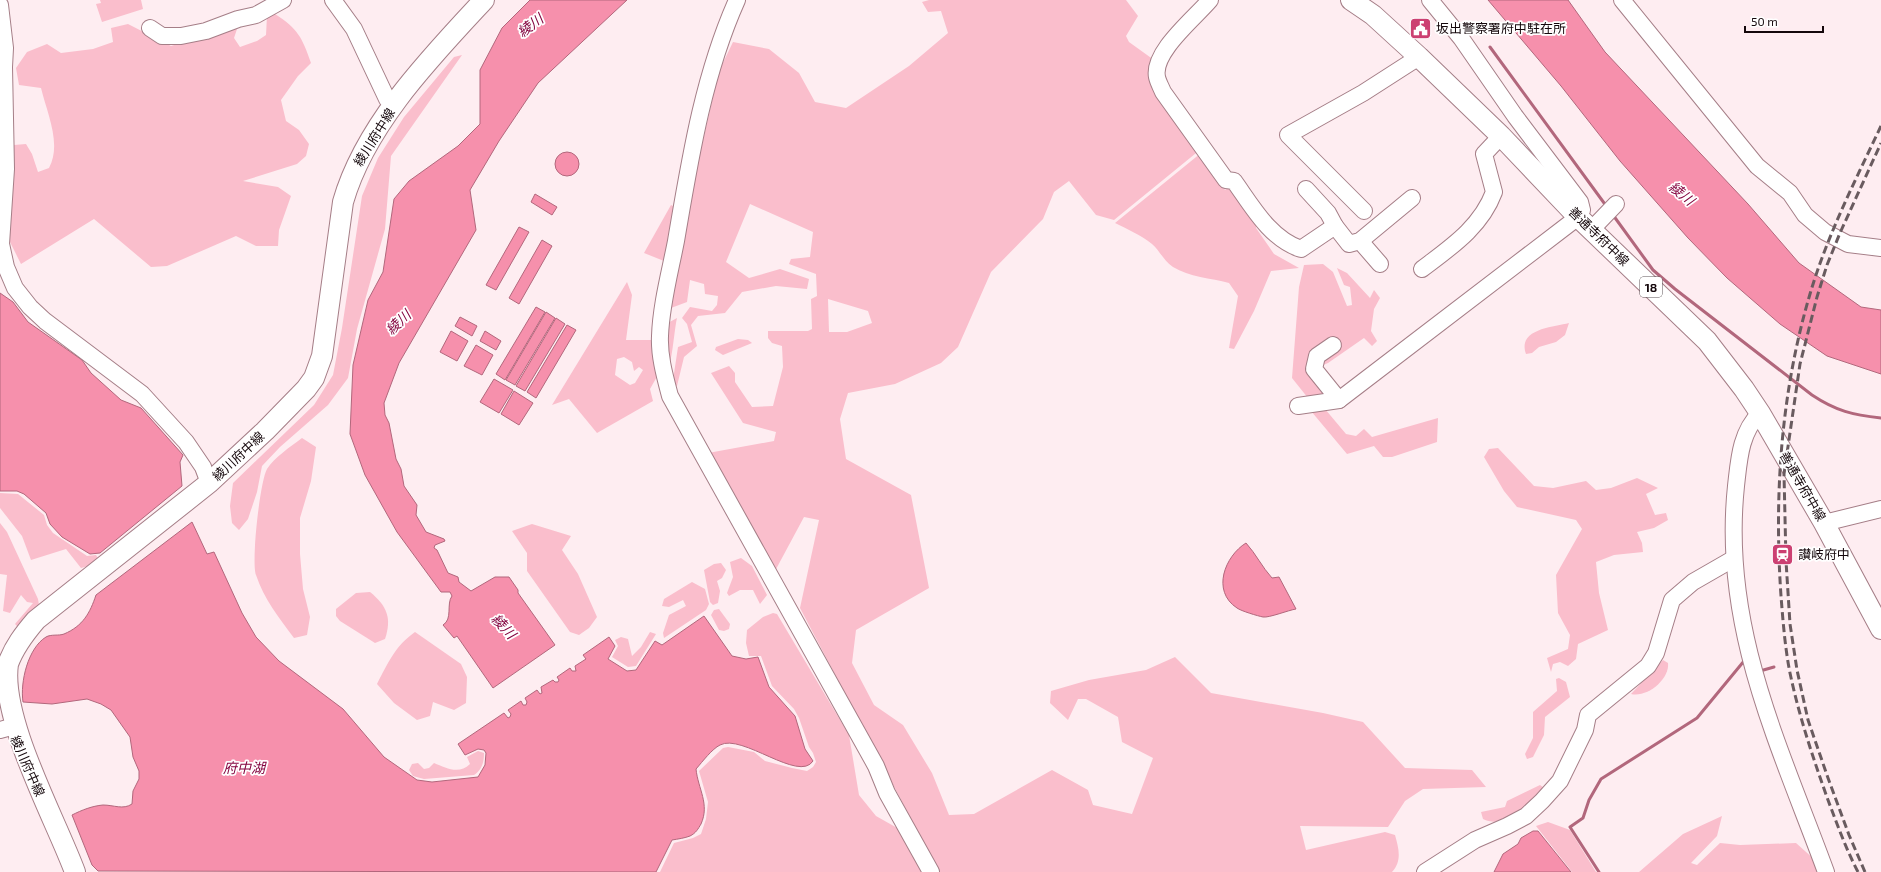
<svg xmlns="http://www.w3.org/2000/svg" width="1881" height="872" font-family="'Exo 2','Noto Sans JP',sans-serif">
	<rect width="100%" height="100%" fill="#feedf1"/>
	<g fill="#fabecc" fill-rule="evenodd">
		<polygon points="100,0 141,0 143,9 102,22 96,4 101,3"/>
		<path d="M929 0H1126L1138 16 1126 36 1129 42 1154 60 1201 149 1114 220 1096 215 1069 181 1054 192 1043 219 991 272 958 347 941 363 895 384 848 393 840 419 846 459 911 495 929 588 856 630 852 663 874 705 903 725 932 773 949 815 974 814 1052 770 1088 790 1093 805 1132 814 1153 758 1122 742 1118 717 1086 699H1078L1068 720 1050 703 1051 691 1089 680 1146 670 1175 657 1211 693 1323 713 1363 722 1405 768 1472 770 1486 787 1423 789 1405 801 1388 827 1300 826 1306 850 1385 832 1395 835C1399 849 1402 861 1392 872H939L800 608 819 520 804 517 775 571 708 453 774 441 776 432 743 423 711 373 729 366 735 373V382L752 407 773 406 783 367 782 346 772 343 768 338V331H808L812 329 811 299 817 296 816 274 789 264 791 259 810 257 813 232 750 204 726 262 749 278 780 269 809 279 807 289 776 286 742 292 725 313 698 316 691 325 697 346 684 357 677 386 675 385 673 380 678 347 692 342 687 324 682 318 690 307 712 311 717 305 718 296 705 294 704 284 690 280 687 302 671 308 698 162 719 71 733 42 769 49 799 73 815 102 846 108 909 66 948 33 941 11 928 12 922 2ZM828 299 868 311 872 323 847 332H829Z"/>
		<path d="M275 14C298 29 302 37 311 63L298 76 281 100 286 121 299 130 309 144 306 156 297 164 243 181 278 187 291 196 279 230 278 246H256L236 236 167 266 151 267 94 219 21 264 9 240 14 145 26 144 32 154 38 172 49 168C62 144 47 113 41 88L19 85 16 68 27 52 47 44 61 53 93 49 113 42 111 28 128 24 171 46 241 24 237 29 234 38 240 47 257 41 266 35 267 16Z"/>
		<polygon points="462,55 391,156 385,229 357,329 348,378 328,405 280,447 262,466 257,492 248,519 239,530 232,523 230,506 233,483 314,405 333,375 342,328 362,196 378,158 404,117 454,57"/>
		<path d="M1201 153 1225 190 1231 186 1257 220 1256 228 1274 254 1299 268 1271 271 1254 311 1234 349 1229 348 1238 296 1229 283C1211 278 1189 277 1173 267 1163 260 1160 251 1152 244 1141 235 1127 229 1115 223Z"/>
		<polygon points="671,205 677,208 664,261 644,253"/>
		<polygon points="1323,264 1333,272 1347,306 1352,305 1350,287 1344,285 1337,268 1347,273 1370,298 1374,290 1380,298 1374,309 1371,331 1377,341 1372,346 1364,338 1328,363 1321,366 1331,397 1325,409 1346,434 1356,436 1364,429 1372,437 1438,418 1437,442 1392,457 1383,457 1374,446 1347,454 1311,411 1308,398 1292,378 1299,287 1304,265"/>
		<path d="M627 282 632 295 626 340H653L659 373 650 389 653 401 597 433 569 399 552 405ZM624 357 632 362 634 371 639 367 643 370 635 383 630 385 615 375 617 359Z"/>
		<path d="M677 318C675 326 672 359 670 361H667L666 324Z"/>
		<path d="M1569 323 1565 335 1556 342 1539 347 1532 353 1526 354C1517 329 1553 327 1569 323Z"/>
		<polygon points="738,339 748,340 752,343 723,355 715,350 716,347"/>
		<path d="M302 438 316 447 311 481 300 518V554L303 589 310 617 307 635 294 638C279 618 264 599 256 575 251 562 260 481 267 469 275 457 290 447 302 438Z"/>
		<polygon points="1498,448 1534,486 1553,488 1586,481 1596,490 1611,488 1637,478 1658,488 1646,494 1655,515 1666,513 1668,520 1654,528 1637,532 1642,543 1643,552 1614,555 1596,562 1599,593 1608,630 1578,644 1576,659 1568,666 1560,662 1553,664 1551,672 1547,658 1568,649 1570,635 1558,613 1556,575 1582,529 1576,520 1517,507 1504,491 1484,457 1489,449"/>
		<polygon points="0,493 18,494 44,515 47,525 53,533 87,556 96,555 99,560 92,565 81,568 66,549 31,560 22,536 0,508"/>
		<polygon points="0,523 7,532 38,599 39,605 18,627 15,624 33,603 27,602 21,595 10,613 3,611 7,575 0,574"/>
		<polygon points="532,524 571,536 562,550 578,574 597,617 589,628 579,635 570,632 527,571 527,553 512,531"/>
		<polygon points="741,558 752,566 767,595 760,604 753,590 740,590 729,596 727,593 733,577 730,562"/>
		<polygon points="721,563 726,570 722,578 717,581 720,591 718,603 713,605 710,602 704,570 714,564"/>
		<polygon points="692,582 705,589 709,604 706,610 664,638 663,633 669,615 686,606 683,600 669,607 662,606 664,599"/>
		<path d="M370 592C387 606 392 618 385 639L375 643 340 621 336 616V609L356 593Z"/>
		<polygon points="719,609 730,624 729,629 724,631 719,630 711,615 714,610"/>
		<polygon points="773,613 777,614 849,735 859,795 876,816 899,829 923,872 660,872 674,843 693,838 701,834 706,819 708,802 699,771 723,748 728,747 754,752 765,761 792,768 807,771 813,767 816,762 813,753 809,747 799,718 794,709 772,686 761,656 749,656 746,643 747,630 763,617"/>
		<path d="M415 632 461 664 467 677 466 703 454 710 433 702 430 716 417 720 394 703 377 684C388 663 395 646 415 632Z"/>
		<polygon points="650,632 656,634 636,666 628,667 612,657 618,646 615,640 621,637 628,639 632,656 641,647"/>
		<path d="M1663 660 1668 663C1670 679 1647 698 1631 694Z"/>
		<polygon points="1559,678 1566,682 1570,697 1545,717 1544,735 1533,757 1527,759 1525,754 1533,738 1533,712 1557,691 1556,679"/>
		<path d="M478 751 484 753C484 762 482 770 474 775L424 779 413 776 409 770 412 764 418 763 424 769 429 768 434 763C446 768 459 775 470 764L467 757Z"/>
		<path d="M1540 785 1547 790C1531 804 1505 830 1483 819L1481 812 1505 807 1507 801Z"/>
		<polygon points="1722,816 1717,836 1691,863 1697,865 1720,843 1740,845 1796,843 1815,860 1819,872 1639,872 1683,834"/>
		<polygon points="1548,822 1570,830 1596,872 1572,872 1536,826"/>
	</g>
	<g fill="#f690ac" stroke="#b2677c">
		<path d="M530 0H627L538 83 499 141 470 190 476 230 399 363 384 403 385 415 389 423 396 459 401 469 404 486 417 505 416 515 426 532 444 539 445 541 435 545 434 548 437 550 448 573 458 577 459 582 471 591 495 577H509L518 590V593L555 645 493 688 457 636 454 638 443 625C453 619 446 604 452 596L450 592H441L397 532 365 475 350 434 353 365 368 300 383 272 394 199 409 181 458 146 480 124V70L502 28Z"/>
		<polygon points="1488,0 1568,0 1605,52 1748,204 1799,263 1861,307 1881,310 1881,374 1827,356 1780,324 1727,278 1688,238 1620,161 1561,86"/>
		<circle cx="567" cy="164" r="12"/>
		<polygon points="535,194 557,207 552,215 531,202"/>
		<polygon points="519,227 529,232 496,290 486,285"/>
		<polygon points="542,240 552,246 519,304 509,298"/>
		<polygon points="0,293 13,302 28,322 82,360 91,373 121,400 141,408 183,455 180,462 182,486 100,553 90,554 62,537 50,524 46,513 24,494 17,491 0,491"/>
		<polygon points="536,307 545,312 505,380 496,374"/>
		<polygon points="546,312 555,318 515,385 506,380"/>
		<polygon points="460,317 477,326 472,336 455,326"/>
		<polygon points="556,318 565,324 525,391 516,386"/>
		<polygon points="567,325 576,330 536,398 527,392"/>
		<polygon points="451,331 468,341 457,361 440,352"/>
		<polygon points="485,331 501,341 496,350 480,341"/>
		<polygon points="476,345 493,355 482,375 464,366"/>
		<polygon points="494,379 513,390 499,413 480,402"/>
		<polygon points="514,391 533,403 519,425 501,414"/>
		<path d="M192 522 207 554 214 552 242 613 256 637 279 661 343 709 384 757 417 780 432 782 478 777 485 765 486 753 484 750 478 749 465 755 458 744 504 713 508 718 510 717 511 714 508 710 521 701 523 705H526L527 702 525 698 537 690 540 694 542 693 541 687 553 680 555 682H558L559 680 557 677 570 668 572 671H576L575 666 586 659 583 655 609 637 615 646 608 659 627 671 636 670 655 641 662 645 704 616 732 656 746 659 758 657 769 687 795 716 805 749 813 761C799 783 742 733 720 745 712 749 703 761 696 769 698 789 710 804 701 824 698 829 696 833 690 836 685 838 678 839 672 840L656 872 98 871 92 865 72 815C82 810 92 806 103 805 114 805 123 810 132 804L133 791 139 779V771L133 757 130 737 111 710 101 704 87 699 52 704 23 702C20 682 28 648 46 637 51 634 59 636 64 634 83 626 90 613 96 595Z"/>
		<path d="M1246 543C1256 554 1262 567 1272 578L1279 577 1296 609C1289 610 1269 618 1263 617 1258 616 1241 611 1237 608 1211 591 1225 556 1246 543Z"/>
		<polygon points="1533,831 1538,831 1571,872 1494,872 1503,854 1518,844 1521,838"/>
	</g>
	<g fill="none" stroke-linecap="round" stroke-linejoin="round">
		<g stroke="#b2677c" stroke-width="3">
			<polyline points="1490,47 1607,207"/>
			<path d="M1613 215 1653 270 1675 289 1812 395C1836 411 1853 415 1881 418"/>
			<polyline points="1760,671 1774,667"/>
			<polyline points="1599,872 1570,827 1583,818 1589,800 1601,779 1697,718 1744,661 1746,663"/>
		</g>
		<defs>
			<g id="minor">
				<polyline points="333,0 354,29 387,99 393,106"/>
				<path d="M737 0C703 76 690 159 676 241 670 272 661 305 660 336 659 356 665 377 670 396L876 766 887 793 931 872"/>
				<path d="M1210 0C1195 18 1152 52 1157 77 1158 82 1161 87 1163 92L1226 180 1234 181C1252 206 1270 239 1301 249L1335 226 1349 244 1360 241 1412 198"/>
				<polyline points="1622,0 1757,166 1790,193 1805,215 1825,232 1848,244 1881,248"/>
				<polyline points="0,5 5,48 4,67 6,169 1,244 6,267 15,288 30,307 45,321 142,394 186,442 203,467 209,483"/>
				<polyline points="150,28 162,36 181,36 206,31 238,19 256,15 283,0"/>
				<polyline points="1306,189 1328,213 1335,226"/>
				<polyline points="1364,211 1288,135 1363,93 1419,57"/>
				<polyline points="1592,229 1616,204"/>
				<polyline points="1360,241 1380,264"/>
				<path d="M1422 269C1451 247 1481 227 1494 192L1484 154 1501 136"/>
				<polyline points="1333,345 1317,356 1314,369 1339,400"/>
				<polyline points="1298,406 1339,400 1573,221 1582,210 1580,202 1515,116 1461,38 1430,0"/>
				<path d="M1760 413C1740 433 1739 460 1736 486 1721 627 1779 744 1826 872"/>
				<polyline points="1824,523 1881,509"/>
				<polyline points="0,730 11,727"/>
				<polyline points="1425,872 1475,840 1507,826 1526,816 1542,801 1560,781 1585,730 1588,715 1648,666 1656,653 1672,600 1693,582 1733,559"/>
			</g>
			<g id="major">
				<polyline points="1351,0 1373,15 1419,57 1501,136 1578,217 1707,341 1744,389 1760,413 1824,523 1881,629"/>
				<path d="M75 872C55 818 0 719 8 664 14 647 24 634 36 620L209 483 265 431 306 389 314 378 322 356 343 202C365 125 430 58 484 0"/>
			</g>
		</defs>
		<use href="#minor" stroke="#a57e87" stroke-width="18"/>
		<use href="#major" stroke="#a57e87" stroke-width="22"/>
		<use href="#minor" stroke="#fff" stroke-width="16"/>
		<use href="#major" stroke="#fff" stroke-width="20"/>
		<g stroke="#695b5f" stroke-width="3" stroke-dasharray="8 4" stroke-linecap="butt">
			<path d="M1858 872C1846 849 1837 824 1828 800 1813 758 1799 716 1790 673 1785 648 1783 621 1781 596 1774 494 1781 392 1810 294 1827 236 1855 181 1881 126"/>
			<polyline points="1865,872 1849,835 1828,778 1808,720 1797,670 1790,624 1786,561 1784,474 1800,364 1817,297 1827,265 1840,233 1881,143"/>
		</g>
	</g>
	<defs>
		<symbol id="civic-square" viewBox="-11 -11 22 22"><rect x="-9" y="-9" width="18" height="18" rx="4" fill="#cc4072" stroke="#fff"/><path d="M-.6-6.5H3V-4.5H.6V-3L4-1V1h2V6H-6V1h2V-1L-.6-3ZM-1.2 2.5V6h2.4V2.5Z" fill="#fff"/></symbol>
		<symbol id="station-square" viewBox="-11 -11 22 22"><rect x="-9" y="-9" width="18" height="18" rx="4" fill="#cc4072" stroke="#fff"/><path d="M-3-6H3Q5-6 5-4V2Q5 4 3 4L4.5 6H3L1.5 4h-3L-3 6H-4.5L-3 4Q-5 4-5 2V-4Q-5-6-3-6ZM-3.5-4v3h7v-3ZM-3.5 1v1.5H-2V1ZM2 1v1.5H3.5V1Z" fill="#fff"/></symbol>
	</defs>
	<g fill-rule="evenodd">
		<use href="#civic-square" x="1408" y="16" width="25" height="25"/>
		<use href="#station-square" x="1770" y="542" width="25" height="25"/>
	</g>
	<g text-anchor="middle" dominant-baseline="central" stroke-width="3.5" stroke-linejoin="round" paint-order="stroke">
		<rect fill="#fff" stroke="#5a5154" stroke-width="1" x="1640" y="277" width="22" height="20" rx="3"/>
		<g font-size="12" font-weight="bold" fill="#14070b">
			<text x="1651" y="287">18</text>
		</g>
		<g font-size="13" fill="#14070b" stroke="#fff" text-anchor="start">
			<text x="1436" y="28">坂出警察署府中駐在所</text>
			<text x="1798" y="554">讃岐府中</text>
		</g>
		<g font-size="13" fill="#14070b" stroke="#fff">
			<text transform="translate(374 137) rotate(-58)">綾川府中線</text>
			<text transform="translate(1599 236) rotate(44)">善通寺府中線</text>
			<text transform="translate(238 456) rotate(-43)">綾川府中線</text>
			<text transform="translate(1803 486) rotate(60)">善通寺府中線</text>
			<text transform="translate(28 766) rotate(66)">綾川府中線</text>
		</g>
		<g font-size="14" font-style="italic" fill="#840540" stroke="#fff">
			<text transform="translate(530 25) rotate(-37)">綾川</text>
			<text transform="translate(1682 193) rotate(40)">綾川</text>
			<text transform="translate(398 322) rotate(-43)">綾川</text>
			<text transform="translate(504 626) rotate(47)">綾川</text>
			<text x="244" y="767">府中湖</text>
		</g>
	</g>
	<path d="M1745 26v6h78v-6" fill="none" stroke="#14070b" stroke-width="2"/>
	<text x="1751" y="26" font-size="12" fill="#14070b" stroke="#ffffff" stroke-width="3" paint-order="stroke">50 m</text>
</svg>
